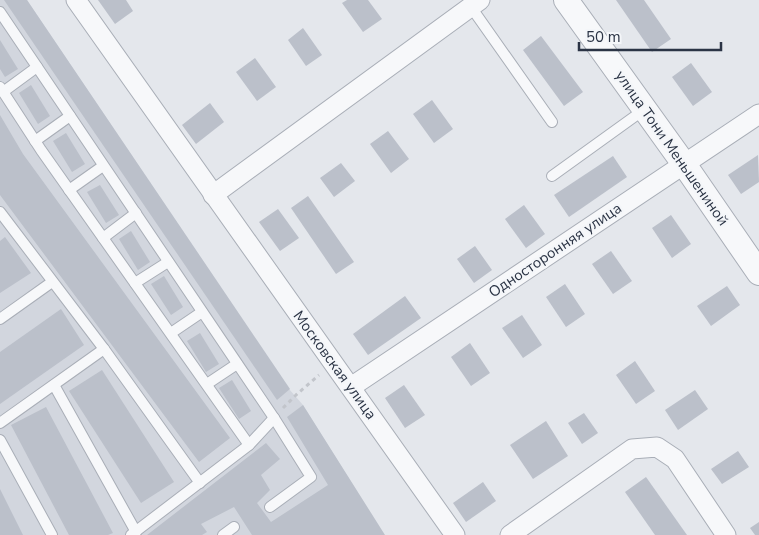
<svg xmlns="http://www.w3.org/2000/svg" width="759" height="535" font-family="'Nunito Sans',sans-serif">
	<rect width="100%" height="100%" fill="#e4e7ec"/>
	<polygon fill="#d2d6de" points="0,0 27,0 289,389 303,405 356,490 350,535 0,535"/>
	<g fill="#bbc0ca">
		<polygon points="4,0 27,0 290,389 277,400"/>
		<polygon points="98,0 126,0 133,11 115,24"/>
		<polygon points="347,0 368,0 382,19 363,32 342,3"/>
		<polygon points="616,0 644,0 671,39 652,52"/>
		<polygon points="303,28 322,55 306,66 288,40"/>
		<polygon points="541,36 583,92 564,106 523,50"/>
		<polygon points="0,40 18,69 5,77 0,69"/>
		<polygon points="255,58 276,87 257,101 236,72"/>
		<polygon points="691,63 712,92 693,106 672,77"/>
		<polygon points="31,85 50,116 38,124 19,93"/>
		<polygon points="432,100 453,129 434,143 413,114"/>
		<polygon points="210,103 224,122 196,144 182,125"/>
		<polygon points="0,115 23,154 230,438 199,462 0,195"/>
		<polygon points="388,131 409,159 391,173 370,144"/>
		<polygon points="66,133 85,164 72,172 53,141"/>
		<polygon points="758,155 759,182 741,194 728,175"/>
		<polygon points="613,156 627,177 569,217 554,195"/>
		<polygon points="341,163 355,181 334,197 320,178"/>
		<polygon points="100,185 119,215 106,223 87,192"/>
		<polygon points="308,196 354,262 336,274 291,208"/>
		<polygon points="524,205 545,234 526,248 505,219"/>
		<polygon points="278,209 299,238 280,251 259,222"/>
		<polygon points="671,215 691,244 672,258 652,228"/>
		<polygon points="131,231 150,262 138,270 119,239"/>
		<polygon points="5,237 31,273 0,293 0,241"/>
		<polygon points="475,246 492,270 474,283 457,259"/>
		<polygon points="611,251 632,281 613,294 592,264"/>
		<polygon points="164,276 183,307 171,315 151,284"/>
		<polygon points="565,284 585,314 566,327 546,297"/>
		<polygon points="727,286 740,305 711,326 697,306"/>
		<polygon points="405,296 421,318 368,355 353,334"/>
		<polygon points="61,309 84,345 0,404 0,352"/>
		<polygon points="522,315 542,345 523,358 502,328"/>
		<polygon points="200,333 219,364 206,372 187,341"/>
		<polygon points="470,343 490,373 471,386 451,357"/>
		<polygon points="635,361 655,391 636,404 616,375"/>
		<polygon points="102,370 174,482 141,503 69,391"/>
		<polygon points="232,380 251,411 239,419 219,388"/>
		<polygon points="404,385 425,415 405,428 385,398"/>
		<polygon points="695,390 708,409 678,430 665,410"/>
		<polygon points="303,405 385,535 252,535 234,507 201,524 207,532 202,535 147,535 266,443 280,459 261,475 270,490 257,503 271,522 328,485 287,417"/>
		<polygon points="46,407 113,533 108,535 69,535 11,425"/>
		<polygon points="584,413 598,433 582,444 568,423"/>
		<polygon points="546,421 568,456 533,479 510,445"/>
		<polygon points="738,451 749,467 722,484 711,469"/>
		<polygon points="646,477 687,535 655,535 625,492"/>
		<polygon points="483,482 496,501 466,522 453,503"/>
		<polygon points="0,489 23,535 0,535"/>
		<polygon points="759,522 759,535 755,535 750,528"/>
	</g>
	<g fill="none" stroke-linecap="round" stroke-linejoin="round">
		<defs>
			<g id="service">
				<polyline points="471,7 552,122"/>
				<polyline points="0,12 274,418 311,477 270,507"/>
				<polyline points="0,87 41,150 249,445"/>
				<polyline points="3,92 37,67"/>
				<polyline points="35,141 70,116"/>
				<polyline points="552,176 645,109"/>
				<polyline points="69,190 103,166"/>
				<polyline points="0,212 104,349 200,483"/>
				<polyline points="103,238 136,213"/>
				<polyline points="135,283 168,262"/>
				<polyline points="0,319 52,282"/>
				<polyline points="171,333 202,312"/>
				<polyline points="207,384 237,364"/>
				<polyline points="54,385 136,532"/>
				<polyline points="0,423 104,349"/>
				<polyline points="0,440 52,535"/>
				<polyline points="131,535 249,445 274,418"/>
				<polyline points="223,535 234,527"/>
			</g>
			<g id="minor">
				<polyline points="76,0 455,535"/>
				<polyline points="213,195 480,0"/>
				<polyline points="351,387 759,114"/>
				<polyline points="510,535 632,449 657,447 675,459 726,535"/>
			</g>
			<polyline id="tertiary" points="566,0 684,164 759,273"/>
		</defs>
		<use href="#service" stroke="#a9aeb7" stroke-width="12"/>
		<use href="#minor" stroke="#a9aeb7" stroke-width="21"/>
		<use href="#tertiary" stroke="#a9aeb7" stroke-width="26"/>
		<polyline stroke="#c2c5cb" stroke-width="3" stroke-dasharray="4 4" stroke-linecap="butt" points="283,408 296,395 319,375"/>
		<use href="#service" stroke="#f7f8fa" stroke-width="10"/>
		<use href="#minor" stroke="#f7f8fa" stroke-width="19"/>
		<use href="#tertiary" stroke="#f7f8fa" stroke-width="24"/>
	</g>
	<g text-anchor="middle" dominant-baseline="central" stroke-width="4.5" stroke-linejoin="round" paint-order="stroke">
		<g font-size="15" fill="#2b3445" stroke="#f4f6f9">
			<text transform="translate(672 148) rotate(55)">улица Тони Меньшениной</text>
			<text transform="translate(555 250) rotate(-34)">Односторонняя улица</text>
			<text transform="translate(335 365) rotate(54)">Московская улица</text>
		</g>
	</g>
	<path d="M579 42v8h142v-8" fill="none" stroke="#2b3445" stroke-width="2.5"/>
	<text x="586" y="42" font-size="15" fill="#2b3445" stroke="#f4f6f9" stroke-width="4" paint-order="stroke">50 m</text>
</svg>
